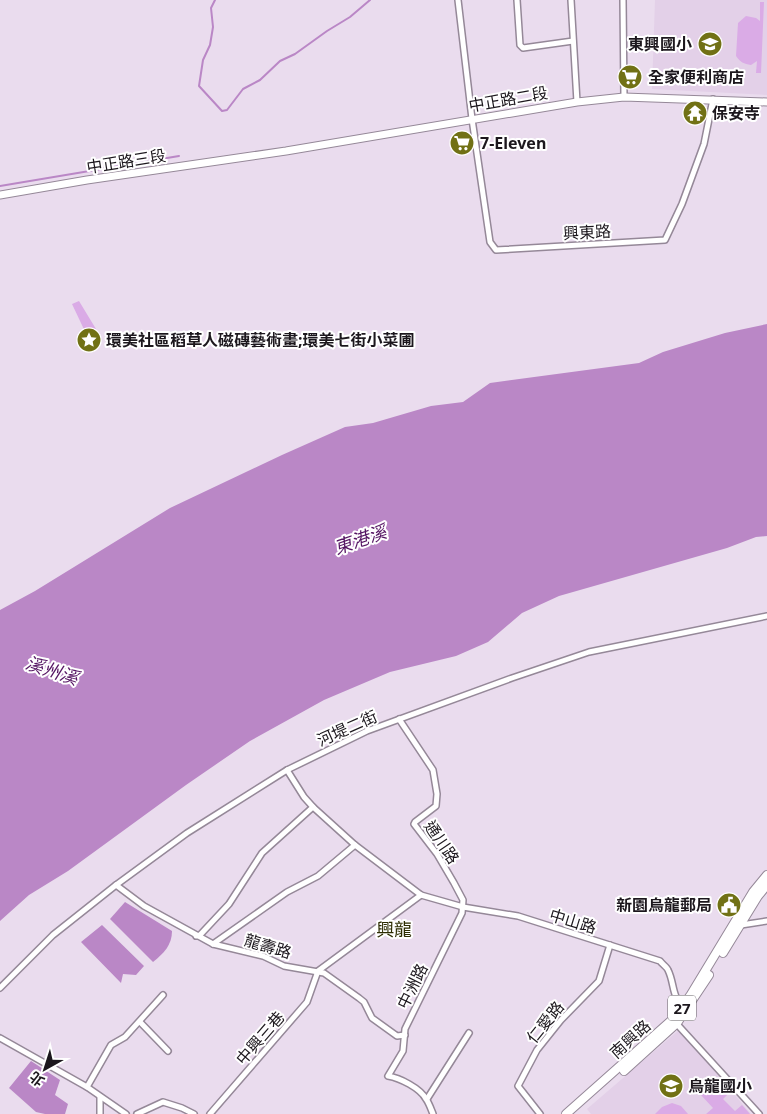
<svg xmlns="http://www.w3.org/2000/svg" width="767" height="1114" font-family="'Noto Sans','Noto Sans TC',sans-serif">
	<rect width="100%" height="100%" fill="#eadcee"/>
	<g fill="#e3d0e8">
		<polygon points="655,0 767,0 767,95 652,89"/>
		<polygon points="679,1030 751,1114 591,1114 587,1109"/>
	</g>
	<g fill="#daabe6">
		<path d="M760 2H764L761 73H756L757 61 751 65C744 64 740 62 736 56L738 23 746 16 756 18 760 21Z"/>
		<polygon points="79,301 99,334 101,336 89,340 72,304"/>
		<polygon points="718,1079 730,1092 723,1099 735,1111 742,1105 750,1114 706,1114 713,1108 701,1095"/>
		<polygon points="672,1103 681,1106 688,1114 655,1114 662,1107"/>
	</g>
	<g fill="#ba87c6">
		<polygon points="767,324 767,536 756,537 727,548 559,596 522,613 488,642 456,656 390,672 324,700 250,741 186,785 68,871 29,895 0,921 0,610 35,591 170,508 282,455 345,427 373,423 431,406 463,402 490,383 639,363 663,352 725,333"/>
		<path d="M125 902 172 931C172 945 164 953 153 962L110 919Z"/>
		<polygon points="102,925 144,966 136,975 123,974 121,983 81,942"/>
		<polygon points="31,1061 60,1080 55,1095 68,1104 65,1114 45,1114 36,1112 9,1088"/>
	</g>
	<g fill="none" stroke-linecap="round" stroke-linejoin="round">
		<g stroke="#ba87c6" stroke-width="2">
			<polyline points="215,0 211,8 213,27 210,45 203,60 199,86 222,111 227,110 243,89 260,80 280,61 295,54 327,31 350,17 370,0"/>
			<polyline points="0,186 179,156"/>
		</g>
		<defs>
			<g id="street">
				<polyline points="458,0 472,119 490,242 496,250 665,240 682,204 704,144 713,99"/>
				<polyline points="517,0 520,45 523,48 573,41"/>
				<polyline points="571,0 577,102"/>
				<polyline points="623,0 624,97"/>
				<path d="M399 719 433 770 437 794 436 806 415 822 414 824 437 854 454 883 463 900 462 913 405 1029 403 1051 388 1076C400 1078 420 1088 426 1099 429 1103 431 1109 433 1114"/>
				<path d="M313 807 355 845 421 895 463 907 518 916 660 961C662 964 667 967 668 970 675 984 671 998 685 1007"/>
				<polyline points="116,885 144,906 213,944 263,956 284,966 324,973 359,998 364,1002 372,1018 397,1036 405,1035"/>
				<polyline points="739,924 741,925 767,921"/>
				<polyline points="196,936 200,935 229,904 262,853 313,807 304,797 287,770"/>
				<polyline points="213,944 287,892 318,876 355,845"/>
				<polyline points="0,988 53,935 116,885 187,833 287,770 367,731 512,678 589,652 767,616"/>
				<polyline points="140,1022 168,1051"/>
				<polyline points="675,1022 759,1114"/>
				<polyline points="0,1038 87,1087 126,1114"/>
				<polyline points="87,1087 111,1045 125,1037 163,995"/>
				<polyline points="427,1099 469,1033"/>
				<polyline points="100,1114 100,1097"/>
				<polyline points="137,1114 163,1102 182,1108 194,1114"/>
				<polyline points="210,1114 307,1002 318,971 421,895"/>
				<polyline points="540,1114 518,1086 537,1050 561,1020 599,981 610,945"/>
			</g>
			<polyline id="secondary" points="0,195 87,180 286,151 577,102 624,97 767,102"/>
			<g id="primary">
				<polyline points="723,953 758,896 767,885"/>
				<polyline points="624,1071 677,1023 709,975"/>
				<polyline points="566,1114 673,1019 690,996 753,892 767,875"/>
			</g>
		</defs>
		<use href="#street" stroke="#958898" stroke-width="8"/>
		<use href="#secondary" stroke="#958898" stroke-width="9"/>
		<use href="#primary" stroke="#958898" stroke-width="10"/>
		<use href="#street" stroke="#fff" stroke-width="5"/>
		<use href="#secondary" stroke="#fff" stroke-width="7"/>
		<use href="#primary" stroke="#fff" stroke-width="8"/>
	</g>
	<defs>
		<symbol id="school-disc" viewBox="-11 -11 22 22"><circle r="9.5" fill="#717115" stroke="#fff"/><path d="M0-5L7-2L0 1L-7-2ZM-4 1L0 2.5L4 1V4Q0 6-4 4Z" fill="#fff"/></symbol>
		<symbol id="supermarket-disc" viewBox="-11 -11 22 22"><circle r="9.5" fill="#717115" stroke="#fff"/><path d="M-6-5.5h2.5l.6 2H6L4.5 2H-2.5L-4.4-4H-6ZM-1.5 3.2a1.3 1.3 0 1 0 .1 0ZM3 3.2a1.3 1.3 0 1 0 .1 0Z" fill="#fff"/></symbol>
		<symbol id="temple-disc" viewBox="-11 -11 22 22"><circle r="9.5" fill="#717115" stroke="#fff"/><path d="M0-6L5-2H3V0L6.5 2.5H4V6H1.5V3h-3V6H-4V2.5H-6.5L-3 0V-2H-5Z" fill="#fff"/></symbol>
		<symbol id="sight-disc" viewBox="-11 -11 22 22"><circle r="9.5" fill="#717115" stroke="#fff"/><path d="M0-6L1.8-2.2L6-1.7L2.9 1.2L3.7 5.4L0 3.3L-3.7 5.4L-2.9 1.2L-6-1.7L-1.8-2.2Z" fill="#fff"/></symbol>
		<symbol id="civic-disc" viewBox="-11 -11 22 22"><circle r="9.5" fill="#717115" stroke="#fff"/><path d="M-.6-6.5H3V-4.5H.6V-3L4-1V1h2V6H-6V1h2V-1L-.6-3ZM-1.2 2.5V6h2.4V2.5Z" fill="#fff"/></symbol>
	</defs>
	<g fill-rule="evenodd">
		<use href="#school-disc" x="696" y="30" width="28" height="28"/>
		<use href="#supermarket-disc" x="616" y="63" width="28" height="28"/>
		<use href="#temple-disc" x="681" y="99" width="28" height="28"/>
		<use href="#supermarket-disc" x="448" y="129" width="28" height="28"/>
		<use href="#sight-disc" x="75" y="326" width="28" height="28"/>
		<use href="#civic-disc" x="715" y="891" width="28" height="28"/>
		<use href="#school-disc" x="657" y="1072" width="28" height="28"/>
	</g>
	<g text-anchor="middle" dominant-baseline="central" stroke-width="4" stroke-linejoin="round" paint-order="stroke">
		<rect fill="#fff" stroke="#605d61" stroke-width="1" x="668" y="995.5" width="28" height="25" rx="4"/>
		<g font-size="15" font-weight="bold" fill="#1c171d">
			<text x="682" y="1008">27</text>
		</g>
		<g font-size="16" font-weight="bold" fill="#1c171d" stroke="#fff" text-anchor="start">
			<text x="692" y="44" text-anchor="end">東興國小</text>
			<text x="648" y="77">全家便利商店</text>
			<text x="712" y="113">保安寺</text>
			<text x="480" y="143">7-Eleven</text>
			<text x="106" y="340">環美社區稻草人磁磚藝術畫;環美七街小菜圃</text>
			<text x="712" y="905" text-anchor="end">新園烏龍郵局</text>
			<text x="688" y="1086">烏龍國小</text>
		</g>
		<g font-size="16" fill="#1c171d" stroke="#fff">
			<text transform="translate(508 99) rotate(-10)">中正路二段</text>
			<text transform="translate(126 161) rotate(-9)">中正路三段</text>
			<text transform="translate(587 232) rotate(-3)">興東路</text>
			<text transform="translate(347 728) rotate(-24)">河堤二街</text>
			<text transform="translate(442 842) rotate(56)">通川路</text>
			<text transform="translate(573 921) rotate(17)">中山路</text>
			<text transform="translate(268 946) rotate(17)">龍壽路</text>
			<text transform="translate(412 986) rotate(-64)">中洲路</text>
			<text transform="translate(545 1022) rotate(-51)">仁愛路</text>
			<text transform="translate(260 1038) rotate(-49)">中興三巷</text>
			<text transform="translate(630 1039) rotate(-42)">南興路</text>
		</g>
		<g font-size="18" font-style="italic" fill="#551563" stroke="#fff">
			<text transform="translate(360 539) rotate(-19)">東港溪</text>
			<text transform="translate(52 670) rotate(18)">溪州溪</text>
		</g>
		<g font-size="18" fill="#2c2c01" stroke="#fff">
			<text x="394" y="929">興龍</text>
		</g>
	</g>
	<g transform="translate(45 1069) rotate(219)" stroke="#ffffff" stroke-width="4" paint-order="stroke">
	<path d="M0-4L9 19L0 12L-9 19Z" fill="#1c171d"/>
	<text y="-8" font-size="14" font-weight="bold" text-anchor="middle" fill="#1c171d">北</text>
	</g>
</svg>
